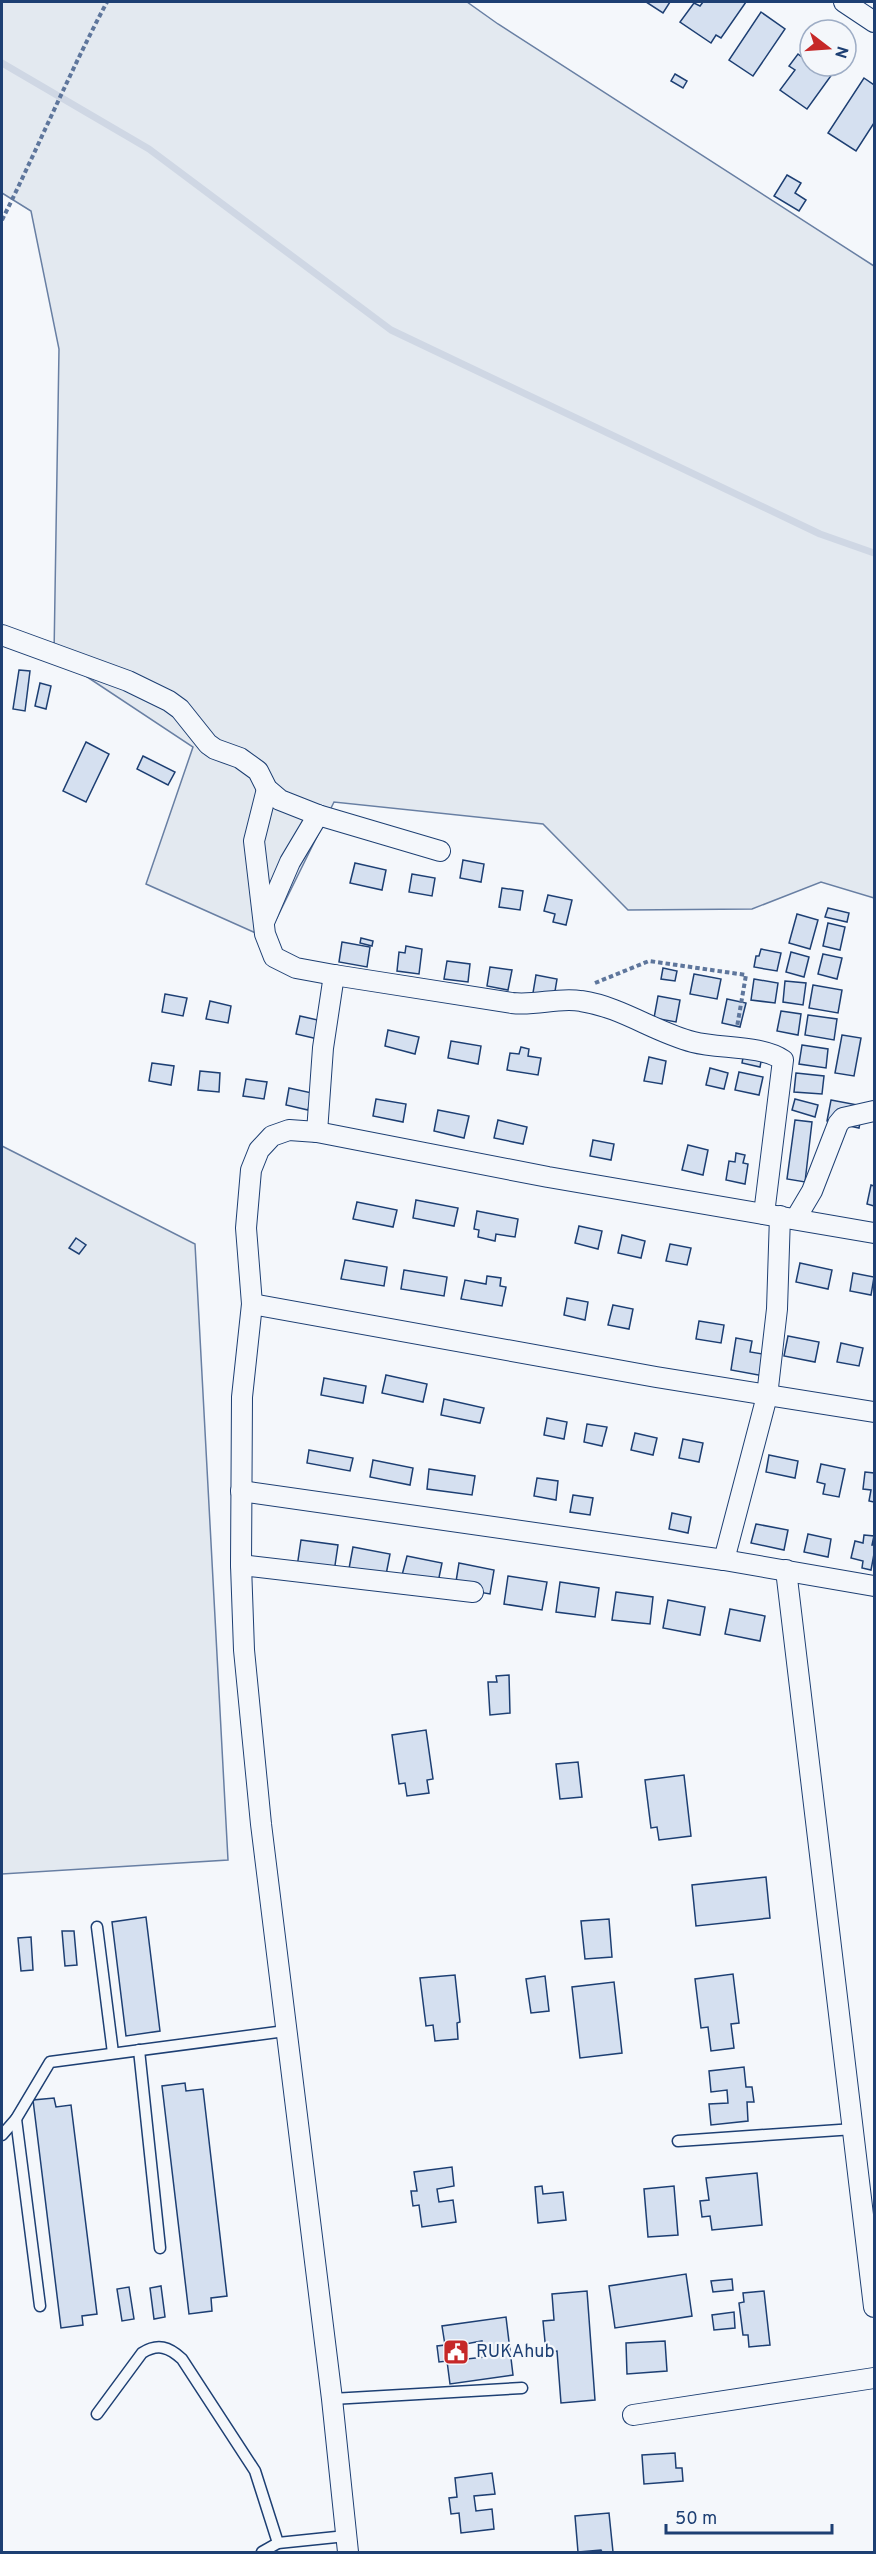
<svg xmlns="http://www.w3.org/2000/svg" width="876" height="2554" font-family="Overpass,sans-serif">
	<rect width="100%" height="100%" fill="#f4f7fb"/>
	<g fill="#e3e9f0" stroke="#687fa3" stroke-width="1.5">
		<polygon points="2,2 467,2 498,24 874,266 874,898 821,882 752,909 628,910 543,824 334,802 267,938 146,884 193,747 54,655 59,349 31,211 2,193"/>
		<polygon points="2,1146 195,1244 228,1860 2,1874"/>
	</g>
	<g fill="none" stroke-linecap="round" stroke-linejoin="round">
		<polyline stroke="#cfd7e4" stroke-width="7" points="2,63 149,149 391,330 820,534 874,553"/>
	</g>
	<g fill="#d5e0f0" stroke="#1d3f73" stroke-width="1.5" fill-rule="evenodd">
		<polygon points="646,2 670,2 663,13"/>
		<polygon points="703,2 746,2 721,38 716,35 711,43 680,22 694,3 700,6"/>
		<polygon points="761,12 785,29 753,76 729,60"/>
		<polygon points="810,48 810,66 838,66 807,109 780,90 795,70 789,66 798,54 803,58"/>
		<polygon points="675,74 687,81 683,88 671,81"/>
		<polygon points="864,78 874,85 874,123 856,151 828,133"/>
		<polygon points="787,175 801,183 795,193 806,200 799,211 774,196"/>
		<polygon points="19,670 30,671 25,711 13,709"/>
		<polygon points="40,683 51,686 46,709 35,706"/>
		<polygon points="86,742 109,754 86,802 63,791"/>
		<polygon points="143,756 175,772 168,785 137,769"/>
		<polygon points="463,860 484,864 481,882 460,878"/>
		<polygon points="355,863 386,870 382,890 350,883"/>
		<polygon points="412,874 435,878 432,896 409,892"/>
		<polygon points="502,888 523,891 520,910 499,907"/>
		<polygon points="548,895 572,900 566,925 553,922 555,914 544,911"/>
		<polygon points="828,908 849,913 847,922 825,917"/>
		<polygon points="797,914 818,920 810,949 789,943"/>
		<polygon points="828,923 845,927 840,950 823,946"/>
		<polygon points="361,938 373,941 372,946 360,943"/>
		<polygon points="342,942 370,947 367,967 339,962"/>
		<polygon points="406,946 422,949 419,974 397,971 399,952 405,953"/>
		<polygon points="761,949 781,953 777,971 754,967 756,956 759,956"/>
		<polygon points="791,952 809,957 804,977 786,972"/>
		<polygon points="823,954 842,958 837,979 818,974"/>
		<polygon points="447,961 470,964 468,982 444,979"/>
		<polygon points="490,967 512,970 508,990 487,986"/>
		<polygon points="663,968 677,971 675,981 661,979"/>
		<polygon points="694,974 721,979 717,999 690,994"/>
		<polygon points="536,975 557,979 554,997 533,993"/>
		<polygon points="754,979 778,983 775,1003 751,1000"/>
		<polygon points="785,981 806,983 803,1005 783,1002"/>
		<polygon points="813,985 842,990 838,1013 809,1008"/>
		<polygon points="165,994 187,998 183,1016 162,1012"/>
		<polygon points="658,996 680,1000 676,1022 654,1018"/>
		<polygon points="727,999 746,1003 740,1027 722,1023"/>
		<polygon points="210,1001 231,1006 228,1023 206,1019"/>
		<polygon points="781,1011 801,1014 798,1035 777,1031"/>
		<polygon points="808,1015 837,1019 834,1040 805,1035"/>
		<polygon points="300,1016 322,1021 318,1039 296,1034"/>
		<polygon points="388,1030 419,1037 415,1054 385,1046"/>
		<polygon points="842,1035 861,1038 854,1076 835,1073"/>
		<polygon points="451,1041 481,1046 478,1064 448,1058"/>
		<polygon points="746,1042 764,1045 760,1067 742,1063"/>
		<polygon points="802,1045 828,1049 826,1068 799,1064"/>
		<polygon points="521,1047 529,1049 528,1056 541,1058 538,1075 507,1070 510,1053 519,1054"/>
		<polygon points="649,1057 666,1061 662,1084 644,1081"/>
		<polygon points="152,1063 174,1066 171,1085 149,1081"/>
		<polygon points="710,1068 728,1073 724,1089 706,1085"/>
		<polygon points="200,1071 220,1073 219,1092 198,1090"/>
		<polygon points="739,1072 763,1077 759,1095 735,1090"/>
		<polygon points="796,1073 824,1076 822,1094 794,1092"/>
		<polygon points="246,1079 267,1082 264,1099 243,1096"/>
		<polygon points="289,1088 312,1093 308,1110 286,1105"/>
		<polygon points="376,1099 406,1104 403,1122 373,1116"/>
		<polygon points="795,1099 818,1105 815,1117 792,1110"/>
		<polygon points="831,1100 863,1106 859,1128 827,1121"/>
		<polygon points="438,1110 469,1116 464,1138 434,1131"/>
		<polygon points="498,1120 527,1127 523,1144 494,1138"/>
		<polygon points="795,1120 812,1122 805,1182 787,1179"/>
		<polygon points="593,1140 614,1144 611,1160 590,1156"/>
		<polygon points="688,1145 708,1150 703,1175 682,1170"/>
		<polygon points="736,1153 745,1155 743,1163 748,1164 745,1184 726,1180 729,1161 735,1162"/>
		<polygon points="871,1185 874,1186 874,1206 867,1204"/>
		<polygon points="416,1200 458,1208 454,1226 413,1218"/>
		<polygon points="357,1202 397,1210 393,1227 353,1219"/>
		<polygon points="477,1211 518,1219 515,1237 496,1234 495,1241 478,1237 479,1230 474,1229"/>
		<polygon points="579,1226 602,1231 598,1249 575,1243"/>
		<polygon points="622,1235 645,1241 641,1258 618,1253"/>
		<polygon points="76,1238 86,1245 79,1254 69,1248"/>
		<polygon points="670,1244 691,1248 687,1265 666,1261"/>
		<polygon points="345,1260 387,1267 384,1286 341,1279"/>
		<polygon points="800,1263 832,1270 828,1289 796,1282"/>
		<polygon points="404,1270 447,1277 444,1296 401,1289"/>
		<polygon points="853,1273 874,1277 871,1295 850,1291"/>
		<polygon points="487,1276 501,1278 500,1286 506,1287 502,1306 461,1299 465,1280 486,1284"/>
		<polygon points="567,1298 588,1302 585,1320 564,1315"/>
		<polygon points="613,1305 633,1309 629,1329 608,1325"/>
		<polygon points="699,1321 724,1325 721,1343 696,1339"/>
		<polygon points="788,1336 819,1342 815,1362 784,1356"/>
		<polygon points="736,1338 752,1341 750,1352 768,1355 764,1376 731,1370"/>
		<polygon points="841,1343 863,1348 859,1366 837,1362"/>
		<polygon points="386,1375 427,1384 423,1402 382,1393"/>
		<polygon points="324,1378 366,1386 363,1403 321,1395"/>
		<polygon points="444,1399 484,1408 480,1423 441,1415"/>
		<polygon points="547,1418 567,1422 564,1439 544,1435"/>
		<polygon points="587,1424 607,1427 602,1446 584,1442"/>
		<polygon points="635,1433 657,1438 653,1455 631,1450"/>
		<polygon points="683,1439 703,1443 699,1462 679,1458"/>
		<polygon points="309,1450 353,1458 350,1471 307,1463"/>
		<polygon points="769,1455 798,1461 795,1478 766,1472"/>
		<polygon points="373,1460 413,1468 410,1485 370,1477"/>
		<polygon points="821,1464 845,1469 839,1497 823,1494 825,1484 817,1482"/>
		<polygon points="429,1469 475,1476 472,1495 427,1489"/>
		<polygon points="865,1472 874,1473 874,1502 869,1501 871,1490 863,1489"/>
		<polygon points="537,1478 558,1481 556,1500 534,1496"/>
		<polygon points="573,1495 593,1498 590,1515 570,1512"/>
		<polygon points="672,1513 691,1517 688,1533 669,1529"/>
		<polygon points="756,1524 788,1530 784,1550 751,1543"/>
		<polygon points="808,1534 831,1539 828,1557 804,1552"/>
		<polygon points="864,1535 874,1536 872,1545 874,1545 874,1554 871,1570 862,1568 863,1561 851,1558 855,1541 863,1543"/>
		<polygon points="301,1540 338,1545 334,1572 297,1567"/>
		<polygon points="353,1547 390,1554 385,1580 348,1574"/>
		<polygon points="407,1556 442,1563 437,1587 401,1579"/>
		<polygon points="459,1563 494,1570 490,1594 455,1588"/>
		<polygon points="508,1576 547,1582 542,1610 504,1604"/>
		<polygon points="560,1582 599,1588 595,1617 556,1612"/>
		<polygon points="616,1592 653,1597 650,1624 612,1620"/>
		<polygon points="668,1600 705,1607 700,1635 663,1628"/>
		<polygon points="730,1609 765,1616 760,1641 725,1634"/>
		<polygon points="509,1675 510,1713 490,1715 488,1682 497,1682 496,1676"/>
		<polygon points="426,1730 433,1779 427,1780 429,1793 407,1796 405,1783 399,1784 392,1735"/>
		<polygon points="578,1762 582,1797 560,1799 556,1764"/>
		<polygon points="684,1775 691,1836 659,1840 657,1827 651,1828 645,1780"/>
		<polygon points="766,1877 770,1918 696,1926 692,1885"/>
		<polygon points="146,1917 160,2031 126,2036 112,1922"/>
		<polygon points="609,1919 612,1957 585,1959 581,1921"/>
		<polygon points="62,1931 74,1931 77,1965 65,1966"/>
		<polygon points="31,1937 33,1970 21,1971 18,1938"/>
		<polygon points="733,1974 739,2023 731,2024 734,2048 711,2051 708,2027 701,2028 695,1979"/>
		<polygon points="455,1975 460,2022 457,2023 458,2039 435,2041 433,2025 426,2026 420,1978"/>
		<polygon points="545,1976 549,2011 531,2013 526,1979"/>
		<polygon points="614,1982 622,2053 580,2058 572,1987"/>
		<polygon points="744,2067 746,2087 752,2087 754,2102 747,2102 748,2121 711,2125 709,2104 728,2103 727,2090 711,2092 709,2071"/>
		<polygon points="185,2083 186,2091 203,2089 227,2296 211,2298 212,2311 189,2314 162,2086"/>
		<polygon points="54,2098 56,2107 71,2105 97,2314 82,2316 83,2325 61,2328 33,2100"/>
		<polygon points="452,2167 454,2186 437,2189 439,2202 453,2200 456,2222 422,2227 419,2205 413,2206 411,2191 417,2191 414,2172"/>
		<polygon points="757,2173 762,2225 712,2230 710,2216 702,2217 700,2201 709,2200 706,2178"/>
		<polygon points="542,2186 543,2194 563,2192 566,2220 538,2223 535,2187"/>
		<polygon points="674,2186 678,2235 648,2237 644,2189"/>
		<polygon points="686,2274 692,2316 615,2328 609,2286"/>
		<polygon points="732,2279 733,2290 713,2292 711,2281"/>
		<polygon points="161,2286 165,2317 154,2319 150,2288"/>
		<polygon points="129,2287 134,2319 122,2321 117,2289"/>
		<polygon points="587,2291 595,2400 561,2403 557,2351 546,2352 543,2321 554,2320 552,2294"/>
		<polygon points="764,2291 770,2345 749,2347 748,2335 743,2335 739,2303 744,2302 743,2293"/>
		<polygon points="734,2312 735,2328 714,2330 712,2315"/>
		<path d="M506 2317 513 2375 450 2384 447 2361 439 2362 437 2346 445 2345 442 2326ZM482 2341 484 2357 467 2359 465 2344Z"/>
		<polygon points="665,2341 667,2371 627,2374 626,2343"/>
		<polygon points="675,2453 676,2468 682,2468 683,2481 644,2484 642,2455"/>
		<polygon points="492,2473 495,2494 474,2496 476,2511 492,2509 494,2529 461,2533 459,2513 451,2514 449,2498 457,2497 455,2478"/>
		<polygon points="609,2513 613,2552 602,2552 601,2550 578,2552 575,2516"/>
	</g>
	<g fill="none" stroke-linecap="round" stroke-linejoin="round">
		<defs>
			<g id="service">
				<polyline points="97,1927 113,2053"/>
				<polyline points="139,2050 160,2248"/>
				<polyline points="16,2119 40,2306"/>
				<polyline points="2,2135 16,2119 50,2062 285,2031"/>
				<polyline points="678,2141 854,2129"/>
				<polyline points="332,2399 522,2388"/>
				<path d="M97 2414 142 2353C158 2343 169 2347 182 2359L255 2471 278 2543"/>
				<polyline points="262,2552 278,2543 346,2536"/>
			</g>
			<g id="minor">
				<polyline points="844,2 874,22"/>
				<polyline points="2,635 128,681 169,701 180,709 208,744 215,749 240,758 258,771 267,789 280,800 318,815 440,851"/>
				<path d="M267 789 254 841 265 934 274 957 296 968 334 975 512 1003C536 1006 558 997 581 1001 622 1007 654 1032 693 1042 720 1049 761 1045 783 1060L764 1214"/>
				<polyline points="265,920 290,862 318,815"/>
				<polyline points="317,1132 323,1048 334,975"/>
				<polyline points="796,1218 812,1191 838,1124 843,1118 874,1111"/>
				<polyline points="252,1304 656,1377 874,1412"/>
				<polyline points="241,1491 724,1560 874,1586"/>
				<polyline points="724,1560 767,1396 777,1309 780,1216"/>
				<polyline points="241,1565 473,1592"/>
				<polyline points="786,1570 874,2307"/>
				<polyline points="633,2415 874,2378"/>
				<polyline points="348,2552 332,2399 261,1824 244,1650 241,1565 242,1397 252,1304 246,1228 251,1170 259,1150 272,1136 289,1130 317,1132 548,1177 874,1233"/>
			</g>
		</defs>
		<use href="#service" stroke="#1d3f73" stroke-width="13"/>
		<use href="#minor" stroke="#1d3f73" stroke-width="22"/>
		<g stroke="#5e769c" stroke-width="4" stroke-dasharray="4.5 3" stroke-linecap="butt">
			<path d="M2 220C38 148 69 73 107 2"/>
			<polyline points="595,983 649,961 746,975 737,1027"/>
		</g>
		<use href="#service" stroke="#f4f7fb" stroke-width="10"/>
		<use href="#minor" stroke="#f4f7fb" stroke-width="20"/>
	</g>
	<defs>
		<symbol id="civic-square" viewBox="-11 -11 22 22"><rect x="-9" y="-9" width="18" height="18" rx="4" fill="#c62828" stroke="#f4f7fb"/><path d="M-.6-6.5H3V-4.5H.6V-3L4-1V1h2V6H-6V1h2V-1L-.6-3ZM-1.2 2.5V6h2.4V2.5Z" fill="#fff"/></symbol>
	</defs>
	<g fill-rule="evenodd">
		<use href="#civic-square" x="441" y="2337" width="30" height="30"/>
	</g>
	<g text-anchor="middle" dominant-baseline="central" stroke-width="4.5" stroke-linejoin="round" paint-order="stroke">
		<g font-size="18" fill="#1d3f73" stroke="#f4f7fb" text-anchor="start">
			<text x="476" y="2352">RUKAhub</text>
		</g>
	</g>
	<rect width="876" height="2554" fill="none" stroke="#1d3f73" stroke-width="6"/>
	<g transform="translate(828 48) rotate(107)"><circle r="28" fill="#f4f7fb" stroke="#9eadc5" stroke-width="1.5"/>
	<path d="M0-4.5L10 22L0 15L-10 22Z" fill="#c62828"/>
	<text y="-9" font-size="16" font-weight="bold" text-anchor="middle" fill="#1d3f73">N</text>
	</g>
	<path d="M666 2524v9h166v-9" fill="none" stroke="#1d3f73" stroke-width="3"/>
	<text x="675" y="2524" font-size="18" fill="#1d3f73" stroke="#f4f7fb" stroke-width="4.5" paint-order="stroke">50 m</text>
</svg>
